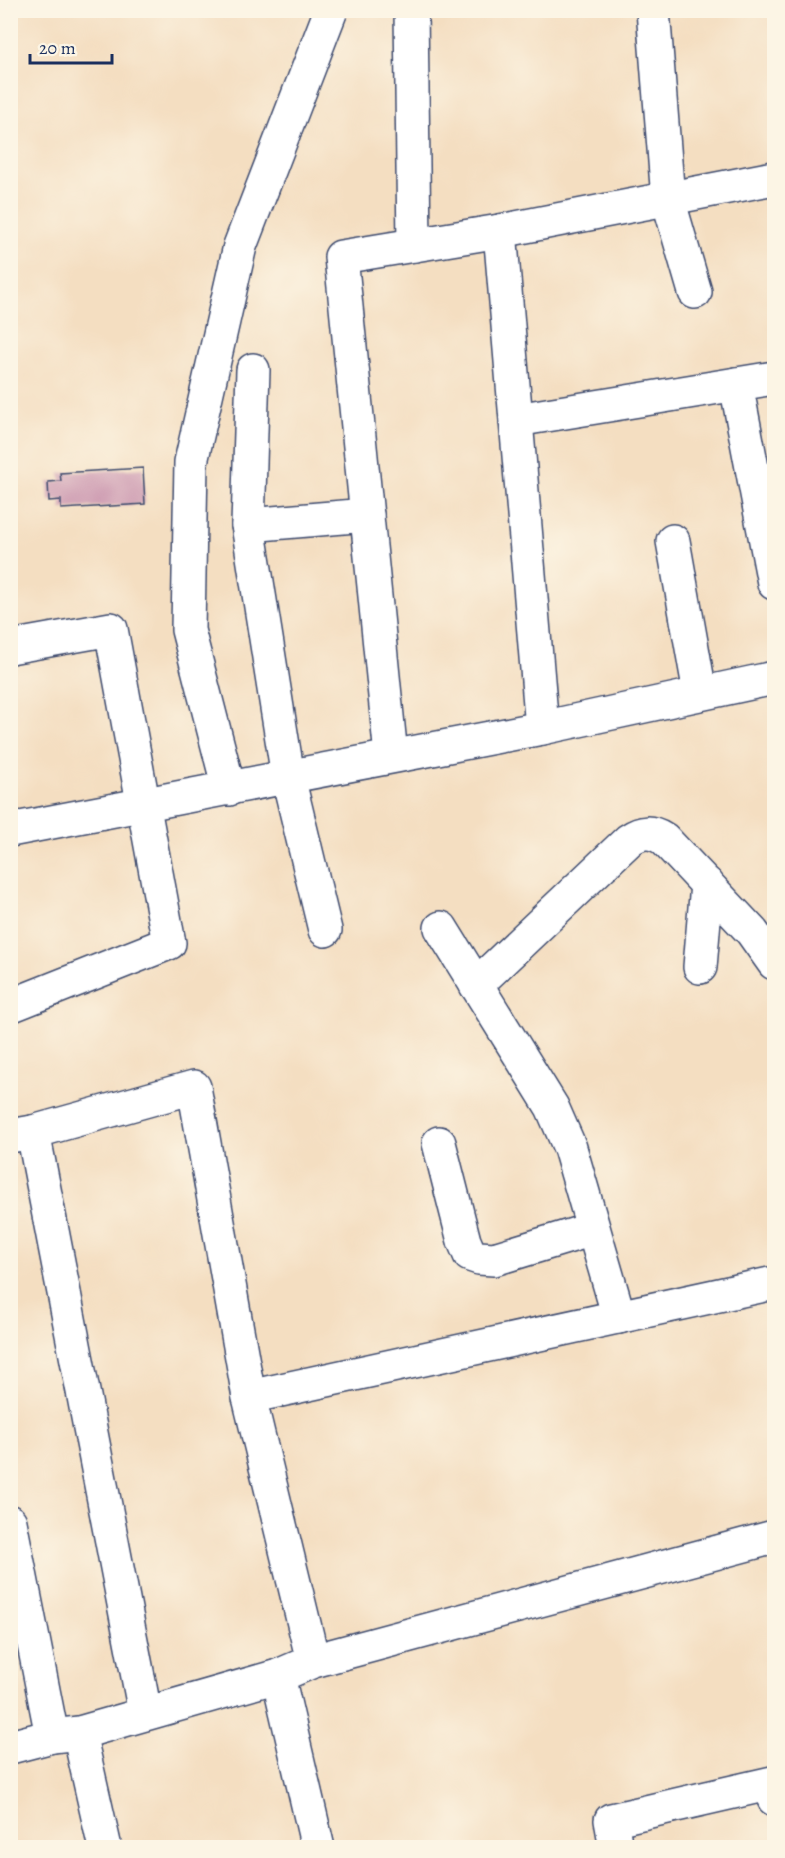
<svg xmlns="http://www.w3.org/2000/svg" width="785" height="1858" font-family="Alegreya,serif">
	<rect width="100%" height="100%" fill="#fcf5e5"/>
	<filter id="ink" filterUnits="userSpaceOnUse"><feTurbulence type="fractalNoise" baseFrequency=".0167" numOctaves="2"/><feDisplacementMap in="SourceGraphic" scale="12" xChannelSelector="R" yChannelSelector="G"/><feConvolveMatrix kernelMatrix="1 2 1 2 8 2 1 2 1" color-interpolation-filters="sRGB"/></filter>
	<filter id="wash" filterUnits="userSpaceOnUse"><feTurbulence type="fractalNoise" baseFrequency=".008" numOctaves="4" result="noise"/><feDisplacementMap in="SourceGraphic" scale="24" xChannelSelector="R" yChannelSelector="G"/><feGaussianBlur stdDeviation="1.35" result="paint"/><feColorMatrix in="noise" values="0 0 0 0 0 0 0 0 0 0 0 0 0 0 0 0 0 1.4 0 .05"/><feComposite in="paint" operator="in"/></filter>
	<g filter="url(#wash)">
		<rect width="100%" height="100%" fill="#f4dec1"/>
		<g id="blocks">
			<polygon fill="#cb96af" points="143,468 145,504 61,509 61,500 49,501 48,482 61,481 60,473"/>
		</g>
	</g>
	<g filter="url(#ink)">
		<use href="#blocks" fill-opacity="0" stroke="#3c496d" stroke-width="1.5"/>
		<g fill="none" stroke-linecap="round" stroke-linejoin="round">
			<defs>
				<g id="minor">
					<polyline points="411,10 414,245"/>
					<polyline points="653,10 668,199 695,292"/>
					<polyline points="500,231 542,728"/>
					<polyline points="253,370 248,525 288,777 325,930"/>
					<polyline points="736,384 774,583"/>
					<polyline points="516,420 774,378"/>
					<polyline points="248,525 367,515"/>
					<polyline points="673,541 700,693"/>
					<polyline points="10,647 111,629 169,943 10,1006"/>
					<polyline points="391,756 341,257 500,231 774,178"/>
					<polyline points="229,789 188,630 191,462 240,246 331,10"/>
					<polyline points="10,830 542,728 774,678"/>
					<polyline points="441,928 552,1107 570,1148 619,1317"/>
					<polyline points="700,967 707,884"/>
					<path d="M476 985 629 840C642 831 651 831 664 839L752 932 774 963"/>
					<polyline points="33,1132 145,1713"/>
					<polyline points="10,1136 33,1132 194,1087 249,1397 313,1661"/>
					<polyline points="439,1143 464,1241 470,1255 479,1258 494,1259 593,1229"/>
					<polyline points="249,1397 774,1283"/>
					<polyline points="10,1522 52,1736"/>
					<polyline points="278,1676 318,1848"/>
					<polyline points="79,1733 105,1848"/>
					<polyline points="10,1747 52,1736 79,1733 278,1676 313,1661 774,1537"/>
					<polyline points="616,1848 611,1820 772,1783 774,1799"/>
				</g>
			</defs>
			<use href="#minor" stroke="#3c496d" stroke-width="36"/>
			<use href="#minor" stroke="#fff" stroke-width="33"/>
		</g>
	</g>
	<rect width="785" height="1858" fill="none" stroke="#fcf5e5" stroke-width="36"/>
	<path d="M30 54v9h82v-9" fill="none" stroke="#1b2f5e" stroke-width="3"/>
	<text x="39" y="54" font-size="18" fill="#1b2f5e" stroke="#fcf5e5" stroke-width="4.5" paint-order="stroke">20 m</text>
</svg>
